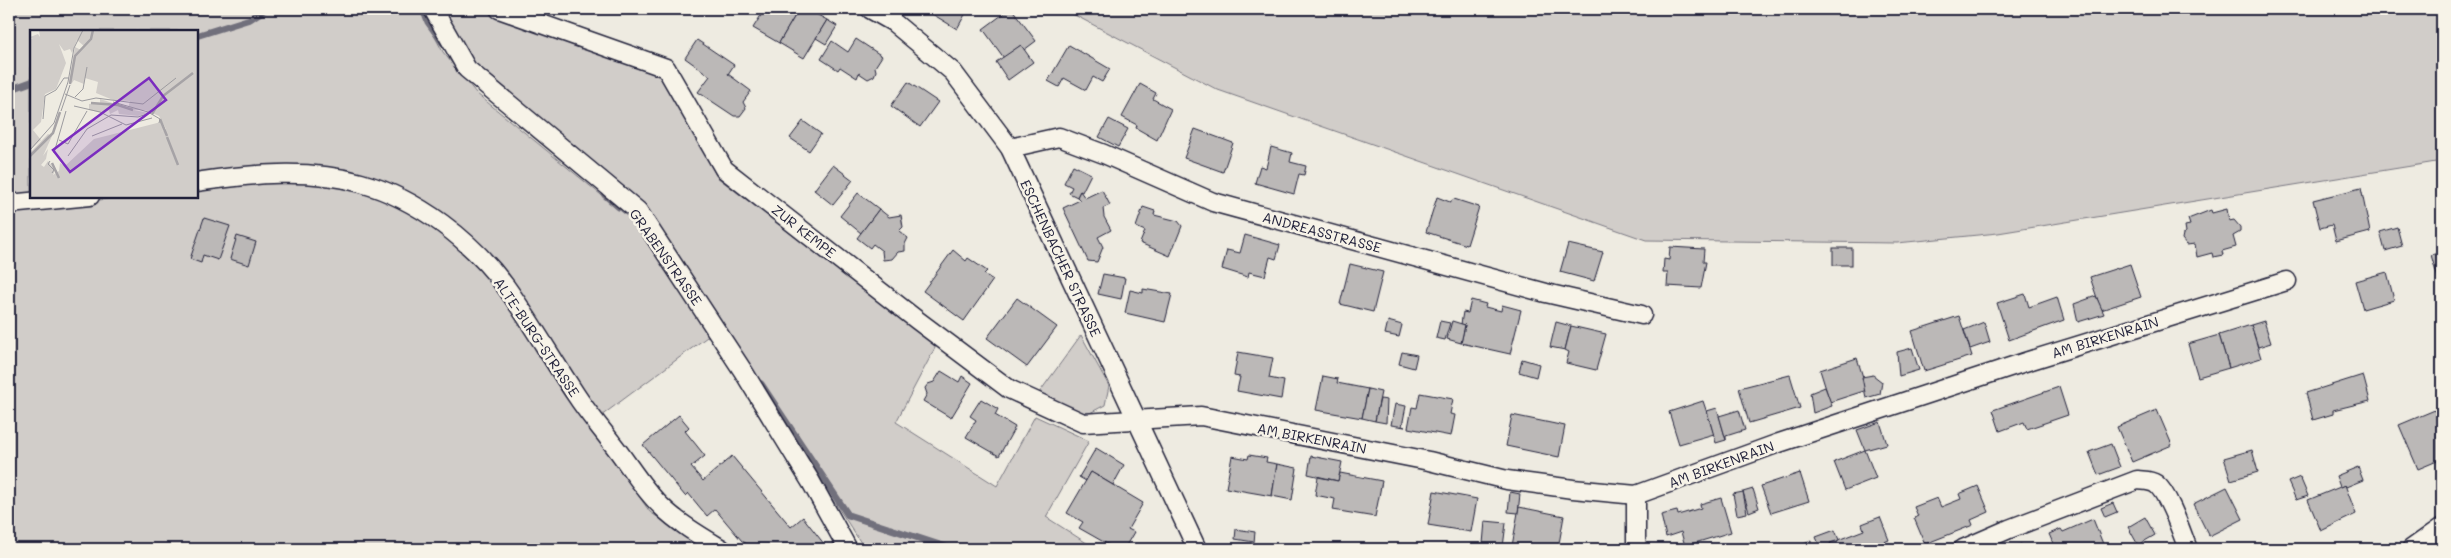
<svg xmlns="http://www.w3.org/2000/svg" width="2451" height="558" font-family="Mali,sans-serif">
	<rect width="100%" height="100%" fill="#eeebe1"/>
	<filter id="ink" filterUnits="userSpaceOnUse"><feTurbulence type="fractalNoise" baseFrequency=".02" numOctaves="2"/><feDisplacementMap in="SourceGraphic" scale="10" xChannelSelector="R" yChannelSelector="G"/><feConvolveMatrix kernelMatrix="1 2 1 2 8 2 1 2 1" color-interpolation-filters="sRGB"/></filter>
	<g filter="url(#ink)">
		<g fill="#d1cdc9" stroke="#7a7882" fill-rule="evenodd">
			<path d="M9 9H420L443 52 476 93 638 225 711 334 589 425 650 512 705 549H9ZM31 31H196V196H129L46 207 31 196Z"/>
			<polygon points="440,9 483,9 661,73 717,177 936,346 896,422 997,486 1035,416 1089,441 1046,517 1096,549 865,549 643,209 470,63"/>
			<polygon points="1063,9 2442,9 2442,161 1998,233 1897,243 1646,240 1218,90"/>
			<polygon points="1081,335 1109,386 1105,405 1084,416 1039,393"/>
		</g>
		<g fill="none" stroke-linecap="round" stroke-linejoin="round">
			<g stroke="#716f7b" stroke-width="7">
				<polyline points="423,9 428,22 443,43"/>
				<polyline points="196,36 250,19 265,9"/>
				<polyline points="9,90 31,82"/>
				<polyline points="605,195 619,207"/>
				<polyline points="761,384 848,515 952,549"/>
			</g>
		</g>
		<g fill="#bbb8b7" stroke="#22223b">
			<polygon points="717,9 727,9 725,13"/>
			<polygon points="765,9 799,9 779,43 753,28"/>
			<polygon points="799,9 807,9 827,20 804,58 779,43"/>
			<polygon points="906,9 916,9 914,13"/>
			<polygon points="924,9 968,9 957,29"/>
			<polygon points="1010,9 1012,9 1036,41 1024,50 1021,45 1004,58 983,29"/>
			<polygon points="827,20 837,26 826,44 816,38"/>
			<polygon points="856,39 882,56 875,67 876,71 874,76 868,79 859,73 857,78 840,67 838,70 821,59 832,41 848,52"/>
			<polygon points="697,40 734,65 728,74 751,91 743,102 746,108 740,116 734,116 698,92 710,76 685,58"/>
			<polygon points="1021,45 1033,62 1008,80 996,62"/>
			<polygon points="1069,45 1110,69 1102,82 1093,77 1086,90 1064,78 1059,87 1048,81"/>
			<polygon points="908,82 938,102 920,127 891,106"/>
			<polygon points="1140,84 1156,93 1153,99 1171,109 1157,140 1136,128 1137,125 1122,117"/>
			<polygon points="1109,119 1128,129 1118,147 1099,137"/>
			<polygon points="803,121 821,134 809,151 790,138"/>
			<polygon points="1195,129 1233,143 1223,172 1184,158"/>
			<polygon points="1271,147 1292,153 1290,162 1306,166 1304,175 1299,174 1294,194 1255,183 1260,166 1266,168"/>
			<polygon points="833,165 853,180 833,205 814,190"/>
			<polygon points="1073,165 1091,174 1082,192 1080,191 1077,197 1069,193 1072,187 1064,183"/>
			<polygon points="2361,188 2370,232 2336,241 2332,225 2320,228 2313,200"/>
			<polygon points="1102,190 1110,205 1103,208 1104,217 1111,230 1098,237 1103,247 1097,262 1088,261 1063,208 1080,200 1077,197 1080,191 1085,198"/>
			<polygon points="858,193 879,209 861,233 840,216"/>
			<polygon points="1437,197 1450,202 1454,199 1479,207 1467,245 1426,232"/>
			<polygon points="1143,207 1155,211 1154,215 1178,221 1182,226 1170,256 1140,243 1145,231 1136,227"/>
			<polygon points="879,209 889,217 901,215 903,227 899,231 908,238 905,244 905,251 898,252 892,259 883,260 882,251 873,244 870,248 857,238"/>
			<polygon points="2227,209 2229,221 2234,220 2240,227 2240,232 2233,236 2236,247 2222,251 2223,255 2213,257 2212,253 2197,257 2195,244 2187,245 2182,239 2183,234 2186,232 2185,226 2190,225 2188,219 2211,210 2212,213"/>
			<polygon points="204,218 230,226 218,260 203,255 201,263 190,259"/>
			<polygon points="2397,227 2402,246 2385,251 2380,232"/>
			<polygon points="1245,235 1280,245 1276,259 1270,257 1265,276 1249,272 1248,277 1222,269 1227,250 1240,253"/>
			<polygon points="237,236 256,242 249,265 230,259"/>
			<polygon points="1568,244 1603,252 1594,281 1560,272"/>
			<polygon points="1670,247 1704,249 1703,262 1706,262 1701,288 1667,286 1668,273 1663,273 1664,259 1669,260"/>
			<rect x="1833" y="248" width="19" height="17"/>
			<polygon points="953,250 966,261 968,258 987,271 984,274 993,280 964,321 923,291"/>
			<polygon points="2442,252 2442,292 2431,255"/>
			<polygon points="1350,264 1383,272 1373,312 1340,304"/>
			<polygon points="2130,264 2141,297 2101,310 2090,277"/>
			<polygon points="2387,272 2394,300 2363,309 2355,281"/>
			<polygon points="1103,274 1125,278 1121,299 1098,294"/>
			<polygon points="1143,289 1172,294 1165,322 1125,313 1130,290 1143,293"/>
			<polygon points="2025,294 2029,307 2057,297 2064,320 2009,340 1997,303"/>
			<polygon points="2096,296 2104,314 2078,322 2074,304"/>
			<polygon points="1017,298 1057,327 1027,367 987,338"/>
			<polygon points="1471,300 1486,304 1485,307 1501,311 1502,305 1521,310 1510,354 1461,343 1465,325 1461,324 1463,312 1468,313"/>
			<polygon points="1959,316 1972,356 1924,371 1912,331"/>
			<polygon points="1388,321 1402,325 1399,337 1385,334"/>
			<polygon points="1440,321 1450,323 1445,340 1436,338"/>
			<polygon points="1452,321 1465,325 1461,343 1447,339"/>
			<polygon points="2264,321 2271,343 2258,347 2251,325"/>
			<polygon points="1556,322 1571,326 1565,350 1550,347"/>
			<polygon points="1984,322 1990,342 1970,349 1964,330"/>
			<polygon points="2251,325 2261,358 2229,368 2219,335"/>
			<polygon points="1571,326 1606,334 1596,370 1566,363 1569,352 1565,350"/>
			<polygon points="2219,335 2229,368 2198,377 2188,344"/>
			<polygon points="1912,348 1919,370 1899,376 1897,352"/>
			<polygon points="1238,352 1273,358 1269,378 1284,381 1281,399 1237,391 1240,377 1234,376"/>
			<polygon points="1402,352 1417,355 1414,368 1399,364"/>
			<polygon points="1857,358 1867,390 1830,402 1820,370"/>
			<polygon points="1522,359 1539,364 1536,377 1519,372"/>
			<polygon points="941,371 959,382 962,376 972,383 951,418 923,401 927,394 925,388 928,384 934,382"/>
			<polygon points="1790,375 1800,408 1749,423 1739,388"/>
			<polygon points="1873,375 1882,382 1880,394 1866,398 1862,377"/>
			<polygon points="2363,375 2370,401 2333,410 2333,414 2313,420 2306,393"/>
			<polygon points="1323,376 1338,379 1337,383 1368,389 1362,418 1316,410"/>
			<polygon points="1825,387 1832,406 1813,413 1810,393"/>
			<polygon points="2059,387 2068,415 2027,429 2024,422 2000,431 1993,410"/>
			<polygon points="1368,389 1381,392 1375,421 1362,418"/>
			<polygon points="1420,393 1453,399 1450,414 1455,415 1451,436 1408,428 1412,407 1417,408"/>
			<polygon points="981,399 998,409 995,415 1015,427 999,456 966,437 976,420 970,416"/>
			<polygon points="1380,399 1387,400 1386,423 1375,421"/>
			<polygon points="1703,401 1714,434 1679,444 1669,412"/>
			<polygon points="1395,404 1406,406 1402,426 1405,427 1391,425"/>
			<polygon points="2442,407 2442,430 2439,432 2442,440 2442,459 2418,469 2399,425"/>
			<polygon points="1717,408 1726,440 1716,443 1707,411"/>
			<polygon points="1739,410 1745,430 1726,436 1726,440 1719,416"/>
			<polygon points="2157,410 2172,445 2132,462 2117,427"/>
			<polygon points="679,415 689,427 685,431 705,456 691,467 703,481 732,456 791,527 803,517 828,549 756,549 742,541 715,509 707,516 688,493 685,496 643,445"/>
			<polygon points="1512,415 1565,426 1559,457 1506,446"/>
			<polygon points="1880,422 1887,444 1865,450 1857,430"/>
			<polygon points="2111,444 2120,467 2098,475 2089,452"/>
			<polygon points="1096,448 1124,465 1113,485 1091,472 1086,481 1079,477"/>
			<polygon points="1865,450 1876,478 1845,490 1834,462"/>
			<polygon points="2252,450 2258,472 2231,480 2224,458"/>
			<polygon points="1249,455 1267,458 1266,462 1277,464 1272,496 1226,488 1232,456 1248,459"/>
			<polygon points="1311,456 1342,462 1338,481 1308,474"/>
			<polygon points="1277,464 1297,468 1292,500 1272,496"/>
			<polygon points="2358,467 2363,480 2346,487 2345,485 2340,487 2336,476"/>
			<polygon points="1091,472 1143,503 1128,529 1134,532 1124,549 1116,549 1079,528 1083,522 1067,513"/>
			<polygon points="1340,473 1382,481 1375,517 1333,510 1335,499 1315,495 1318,477 1338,481"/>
			<polygon points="1800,473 1809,501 1771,513 1761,486"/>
			<polygon points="2300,477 2308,496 2296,500 2288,482"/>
			<polygon points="2345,485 2356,514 2321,531 2308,500"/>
			<polygon points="1978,486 1989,512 1971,520 1973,525 1925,544 1914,518 1918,516 1914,507 1937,498 1941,507 1961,499 1959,494"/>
			<polygon points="2227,487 2243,519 2209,536 2193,504"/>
			<polygon points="1753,489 1759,508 1749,512 1743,492"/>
			<polygon points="1434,491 1477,499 1471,532 1428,525"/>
			<polygon points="1510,492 1520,494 1518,513 1508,512"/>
			<polygon points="1743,492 1747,513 1737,515 1733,494"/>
			<polygon points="1721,498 1731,532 1685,546 1681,532 1666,537 1661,515 1677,511 1678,515 1701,508 1700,504"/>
			<polygon points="2113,503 2117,512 2105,517 2101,508"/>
			<polygon points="1519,507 1564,516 1558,549 1527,549 1512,546"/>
			<polygon points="1880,517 1889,540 1872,547 1873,549 1832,549 1830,543 1864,530 1862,524"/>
			<polygon points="2145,517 2155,535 2138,545 2128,527"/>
			<polygon points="2093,519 2105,549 2067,549 2065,544 2055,548 2049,534 2061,529 2063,532"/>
			<polygon points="1485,521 1506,523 1503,547 1483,544"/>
			<polygon points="1236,529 1255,532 1254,542 1235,539"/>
			<polygon points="1835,530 1839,540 1830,543 1832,549 1821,549 1816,537"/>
			<polygon points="1811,541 1811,549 1792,549"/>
			<polygon points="2021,544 2024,549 2010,549"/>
			<polygon points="2270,545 2273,549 2261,549"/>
			<polygon points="1280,546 1299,549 1279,549"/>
		</g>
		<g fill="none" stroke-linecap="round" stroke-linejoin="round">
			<defs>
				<g id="street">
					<polyline points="433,9 467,69 638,211 743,371 811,482 848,549"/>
					<polyline points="499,9 666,68 724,169 917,320 1009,389 1083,423 1201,416 1429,461 1507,480 1573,489 1636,495 1779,443 2025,362 2287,281"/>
					<polyline points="870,9 893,22 953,72 1010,148 1197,549"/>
					<polyline points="1010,148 1059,137 1104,154 1213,202 1546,293 1642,315"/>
					<path d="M196 182C250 174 308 168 361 183 418 199 471 240 506 287 531 322 552 359 576 395 587 412 600 427 612 443 628 463 642 488 661 506 678 523 702 537 722 549"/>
					<polyline points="9,204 90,196"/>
					<polyline points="1636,495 1636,549"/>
					<path d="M1963 549 2009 529 2137 480C2144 481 2150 480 2156 484 2169 494 2182 534 2188 549"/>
					<polyline points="2411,549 2442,527"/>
				</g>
			</defs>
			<use href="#street" stroke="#22223b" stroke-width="21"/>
			<use href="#street" stroke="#f7f3e8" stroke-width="18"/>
		</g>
	</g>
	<g text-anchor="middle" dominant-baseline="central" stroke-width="5" stroke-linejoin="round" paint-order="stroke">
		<g font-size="14" fill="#22223b" stroke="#f7f3e8">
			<text transform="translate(804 231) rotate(38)">ZUR KEMPE</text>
			<text transform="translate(1322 232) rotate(15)">ANDREASSTRASSE</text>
			<text transform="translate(666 257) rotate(55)">GRABENSTRASSE</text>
			<text transform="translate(1061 258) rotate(65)">ESCHENBACHER STRASSE</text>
			<text transform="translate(537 337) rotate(56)">ALTE-BURG-STRASSE</text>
			<text transform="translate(2105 337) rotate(-17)">AM BIRKENRAIN</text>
			<text transform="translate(1312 438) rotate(11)">AM BIRKENRAIN</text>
			<text transform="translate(1721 464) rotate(-20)">AM BIRKENRAIN</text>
		</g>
	</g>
	<g transform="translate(30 30)">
		<rect width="168" height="168" fill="#eeebe1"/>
		<path d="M9 0H167V167H0V123L18 104 22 106 13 126 18 119 16 129 11 135 14 137 18 131 25 140 23 145 29 141 30 133 35 136 64 109 131 92 135 99 131 102 136 99 129 86 115 80H104L119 83 108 86 89 84 88 80 80 84 79 80 73 83 59 80V74L70 73V69L98 78 100 71 83 70 66 63 68 52 55 48 54 54 44 50 42 53 39 52 45 17 51 20 54 16 47 10 42 23 40 19 34 21 29 14 36 33 26 59 15 64 11 92 3 100 11 110 0 120V8L3 9 0 7 8 4 10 7Z" fill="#d1cdc9"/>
		<path fill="none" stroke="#a6a3a6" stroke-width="2.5" d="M40 54 45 26 61 9 63 0M61 73 88 75 103 80M122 84 133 66 163 43M130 89 137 106M137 107 148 135M0 126 23 103 30 82M22 133 29 148"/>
		<path fill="none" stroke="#9c9b9f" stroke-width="1" d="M35 64 52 71 66 68 113 74 146 48M45 67 53 59 57 37M83 72 118 82 130 89 129 93M44 76 70 82 96 95 122 88M31 81 40 55M13 89 15 66 26 60 34 48H39M62 106 92 94M29 110 38 114 57 81M0 120 24 93 38 52 44 18 53 0M24 123 36 81M38 126 57 99 81 85 108 87 120 83M20 131 18 134 24 140 22 143"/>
		<path fill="#7b2cbf" fill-opacity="0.15" stroke="#7b2cbf" stroke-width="2.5" d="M119 48 136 70 40 142 23 120Z"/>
		<rect width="168" height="168" fill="none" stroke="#22223b" stroke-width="2.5"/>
	</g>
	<rect width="2451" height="558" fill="none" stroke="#f7f3e8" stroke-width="30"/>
	<rect x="15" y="15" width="2421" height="528" fill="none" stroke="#22223b" stroke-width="2" filter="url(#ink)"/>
</svg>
